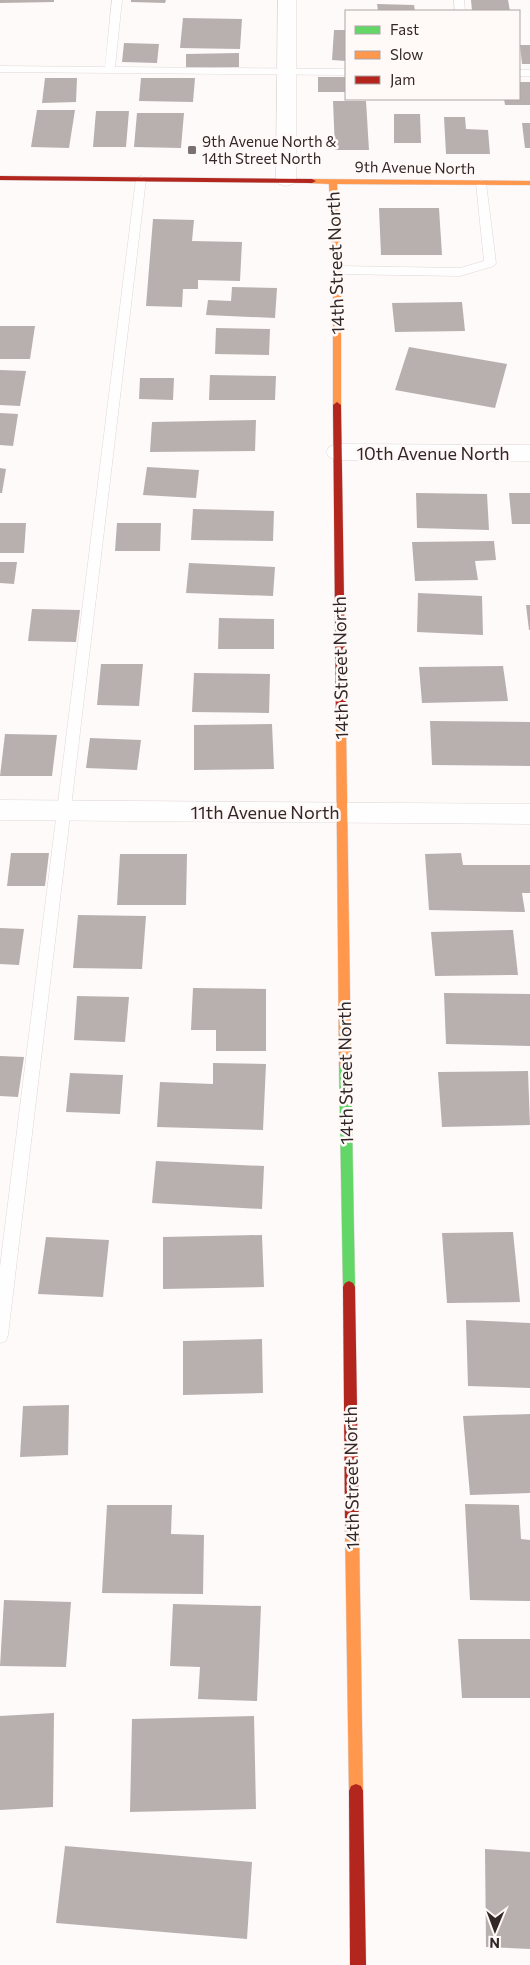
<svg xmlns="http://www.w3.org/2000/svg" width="530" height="1965" font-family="Commissioner,sans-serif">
	<rect width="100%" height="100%" fill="#fefaf9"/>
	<g fill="#b8b0af">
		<polygon points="0,0 54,0 54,2 0,3"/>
		<polygon points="131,0 166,0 165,3 131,2"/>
		<polygon points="471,0 508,0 510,11 472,11"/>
		<polygon points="377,4 414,5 415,11 378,11"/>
		<polygon points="183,18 242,19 240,49 180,48"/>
		<polygon points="334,30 346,30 346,61 332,60"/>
		<polygon points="124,43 159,44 157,63 122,62"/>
		<polygon points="520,45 530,45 530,64 522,64"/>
		<polygon points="239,53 239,67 186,68 186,54"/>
		<rect x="318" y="77" width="28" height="15"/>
		<polygon points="45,78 77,78 76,102 42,103"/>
		<polygon points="141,78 195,78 193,102 139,101"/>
		<polygon points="519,82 530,82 530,105 505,105 504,99 519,99"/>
		<polygon points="333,101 366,101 369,150 335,150"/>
		<polygon points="37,110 75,110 69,148 31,147"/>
		<polygon points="96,111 129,111 126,147 93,147"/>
		<polygon points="137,113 184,113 181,148 134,147"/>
		<polygon points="394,114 420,114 421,143 394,143"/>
		<polygon points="444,117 465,117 466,129 488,130 490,154 446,154"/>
		<polygon points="522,123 530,123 530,148 525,148"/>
		<polygon points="379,208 439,208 442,255 381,255"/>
		<polygon points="153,219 194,220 192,241 242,242 240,281 198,280 198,289 183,289 182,307 146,306"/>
		<polygon points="232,287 277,288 275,318 206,315 208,300 231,301"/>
		<polygon points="462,302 465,331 395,332 392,303"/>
		<polygon points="0,326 35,326 30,359 0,359"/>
		<polygon points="216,328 270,329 269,355 215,354"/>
		<polygon points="409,347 507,364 495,408 395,390"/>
		<polygon points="0,370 26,371 20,406 0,405"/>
		<polygon points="210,375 276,376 275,400 209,400"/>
		<polygon points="140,378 174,378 173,400 139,399"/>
		<polygon points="0,413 18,414 13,446 0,445"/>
		<polygon points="256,420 255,451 150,452 152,422"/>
		<polygon points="147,467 199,470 196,498 143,495"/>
		<polygon points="0,468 6,469 2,493 0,493"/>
		<polygon points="416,493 487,494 489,530 417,528"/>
		<polygon points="509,493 530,493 530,524 512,524"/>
		<polygon points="193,509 274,511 273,541 191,540"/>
		<polygon points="0,523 26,523 24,553 0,553"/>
		<polygon points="117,523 161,523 160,551 115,551"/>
		<polygon points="494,541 496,560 475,561 478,580 415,581 412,542"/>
		<polygon points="0,562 17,562 14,584 0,583"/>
		<polygon points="189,563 275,567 273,596 186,593"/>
		<polygon points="418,593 482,596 483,635 417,632"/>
		<polygon points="526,605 530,605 530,630 529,630"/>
		<polygon points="32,609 80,610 76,642 28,641"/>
		<polygon points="219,618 274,619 274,649 218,649"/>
		<polygon points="101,664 143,664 139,706 97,705"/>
		<polygon points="503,666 508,701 422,703 419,667"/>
		<polygon points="194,673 270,674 269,713 192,712"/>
		<polygon points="430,721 530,722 530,766 432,765"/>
		<polygon points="272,724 274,769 194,770 194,725"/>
		<polygon points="5,734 57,735 52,776 0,776"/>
		<polygon points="90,738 141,740 137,770 86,768"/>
		<polygon points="11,853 49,853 45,886 7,886"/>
		<polygon points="461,853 463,865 530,865 530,893 522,893 525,912 429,910 425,854"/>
		<polygon points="120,854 187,854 186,905 117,905"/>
		<polygon points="78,915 146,916 142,969 73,968"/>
		<polygon points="0,928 24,929 19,965 0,964"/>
		<polygon points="513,930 518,975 435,976 431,932"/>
		<polygon points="193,988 266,989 266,1051 216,1051 216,1030 191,1030"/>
		<polygon points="444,993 530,994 530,1046 446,1044"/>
		<polygon points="77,996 129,997 125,1042 74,1040"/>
		<polygon points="0,1056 24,1057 18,1097 0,1096"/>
		<polygon points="213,1063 266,1064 263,1130 157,1127 160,1082 213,1084"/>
		<polygon points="528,1071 530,1125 442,1127 438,1072"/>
		<polygon points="70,1073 123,1075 120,1114 66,1112"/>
		<polygon points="156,1161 264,1166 262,1209 152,1203"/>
		<polygon points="513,1232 520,1302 447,1303 442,1233"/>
		<polygon points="262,1235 264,1287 163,1289 163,1237"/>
		<polygon points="46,1237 109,1240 103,1297 38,1294"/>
		<polygon points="466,1320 530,1323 530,1388 468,1386"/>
		<polygon points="262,1339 263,1393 183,1395 183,1341"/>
		<polygon points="69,1405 68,1455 20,1457 23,1406"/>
		<polygon points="530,1414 530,1493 470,1495 463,1416"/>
		<polygon points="465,1504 519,1505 521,1539 530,1540 530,1601 470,1600"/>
		<polygon points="107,1505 172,1505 171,1534 204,1535 203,1594 102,1593"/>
		<polygon points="4,1600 71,1602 66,1667 0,1666"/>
		<polygon points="173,1604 261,1606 257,1701 198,1699 200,1667 170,1666"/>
		<polygon points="458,1639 530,1639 530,1698 462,1698"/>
		<polygon points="54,1713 53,1807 0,1810 0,1716"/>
		<polygon points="254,1716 256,1809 130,1812 132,1719"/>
		<polygon points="65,1846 252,1862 247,1939 56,1923"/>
		<polygon points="485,1849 530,1852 530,1949 486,1947"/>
	</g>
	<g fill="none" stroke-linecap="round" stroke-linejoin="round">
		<defs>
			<g id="lane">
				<polygon points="112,0 122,0 115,67 346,69 346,75 0,72 0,66 105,67"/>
				<polygon points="454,0 464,0 465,11 455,11"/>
				<rect x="519" y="70" width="11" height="6"/>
				<polygon points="141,176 146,179 8,1335 6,1341 0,1343 0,1267 136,179"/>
				<polygon points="481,180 486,183 496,263 494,266 460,276 337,274 331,270 337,266 460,268 484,261 476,183"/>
			</g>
			<g id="street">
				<polygon points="278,0 296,0 296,180 293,184 286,186 279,184 276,180"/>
				<polygon points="337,444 530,445 530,461 337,460 329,457 326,452 329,447"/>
				<polygon points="0,800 530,804 530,824 0,820"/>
			</g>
			<polygon id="fast" points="345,1058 349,1059 351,1063 355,1287 353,1291 349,1293 345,1291 343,1287 339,1063 341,1059"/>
			<g id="slow">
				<polygon points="309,179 530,181 530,185 337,184 341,270 341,405 337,408 333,405 333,270 329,184 309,183"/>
				<polygon points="341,724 346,728 351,1063 349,1067 345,1068 341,1067 339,1063 336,728"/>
				<polygon points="352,1519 357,1521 359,1526 363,1791 361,1796 356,1798 351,1796 349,1791 345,1526 347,1521"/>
			</g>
			<g id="jam">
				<polygon points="0,176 312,179 316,181 312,183 0,180"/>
				<polygon points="337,402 341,405 346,728 341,732 336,728 333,405"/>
				<polygon points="349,1281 353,1283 355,1287 359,1526 357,1531 352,1533 347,1531 345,1526 343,1287 345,1283"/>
				<polygon points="356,1784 361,1786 363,1791 366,1965 350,1965 349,1791 351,1786"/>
			</g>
		</defs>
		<use href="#lane" stroke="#dfd7d6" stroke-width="1"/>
		<use href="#street" stroke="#dfd7d6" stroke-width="1"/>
		<use href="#fast" stroke="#dfd7d6" stroke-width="1"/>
		<use href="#slow" stroke="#dfd7d6" stroke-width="1"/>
		<use href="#jam" stroke="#dfd7d6" stroke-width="1"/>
		<use href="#lane" fill="#fffefe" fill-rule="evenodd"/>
		<use href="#street" fill="#fffefe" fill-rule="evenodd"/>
		<use href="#fast" fill="#63d668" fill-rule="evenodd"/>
		<use href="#slow" fill="#ff974d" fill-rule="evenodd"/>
		<use href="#jam" fill="#b3261e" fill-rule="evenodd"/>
	</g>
	<rect fill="#7a7270" stroke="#fff9f8" stroke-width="2" x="187" y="145" width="10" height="10" rx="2.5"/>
	<g text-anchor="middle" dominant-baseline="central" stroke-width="5" stroke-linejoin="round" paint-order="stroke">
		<g font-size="15" fill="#332827" stroke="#fff9f8" text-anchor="start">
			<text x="202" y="141">9th Avenue North &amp;<tspan x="202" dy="17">14th Street North</tspan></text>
		</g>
		<g font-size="15" fill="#332827" stroke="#fff9f8">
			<text transform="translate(415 167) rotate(1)">9th Avenue North</text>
		</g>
		<g font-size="18" fill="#332827" stroke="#fff9f8">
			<text transform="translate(335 263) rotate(-92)">14th Street North</text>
			<text x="433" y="453">10th Avenue North</text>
			<text transform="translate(340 668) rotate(-91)">14th Street North</text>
			<text x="265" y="812">11th Avenue North</text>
			<text transform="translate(345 1073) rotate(-91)">14th Street North</text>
			<text transform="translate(351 1478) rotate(-91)">14th Street North</text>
		</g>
	</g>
	<rect x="345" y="10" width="175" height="90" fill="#fff9f8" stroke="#ada5a4"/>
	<rect x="355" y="26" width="25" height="8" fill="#63d668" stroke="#ada5a4"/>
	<text x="390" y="35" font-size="15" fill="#332827">Fast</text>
	<rect x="355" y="51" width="25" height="8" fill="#ff974d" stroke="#ada5a4"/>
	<text x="390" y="60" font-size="15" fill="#332827">Slow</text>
	<rect x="355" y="76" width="25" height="8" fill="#b3261e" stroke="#ada5a4"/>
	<text x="390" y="85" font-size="15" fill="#332827">Jam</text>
	<g transform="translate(495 1930) rotate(181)" stroke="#fff9f8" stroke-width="4" paint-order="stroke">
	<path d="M0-4L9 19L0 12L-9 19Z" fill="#332827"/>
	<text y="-8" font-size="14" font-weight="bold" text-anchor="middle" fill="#332827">N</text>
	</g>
</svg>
